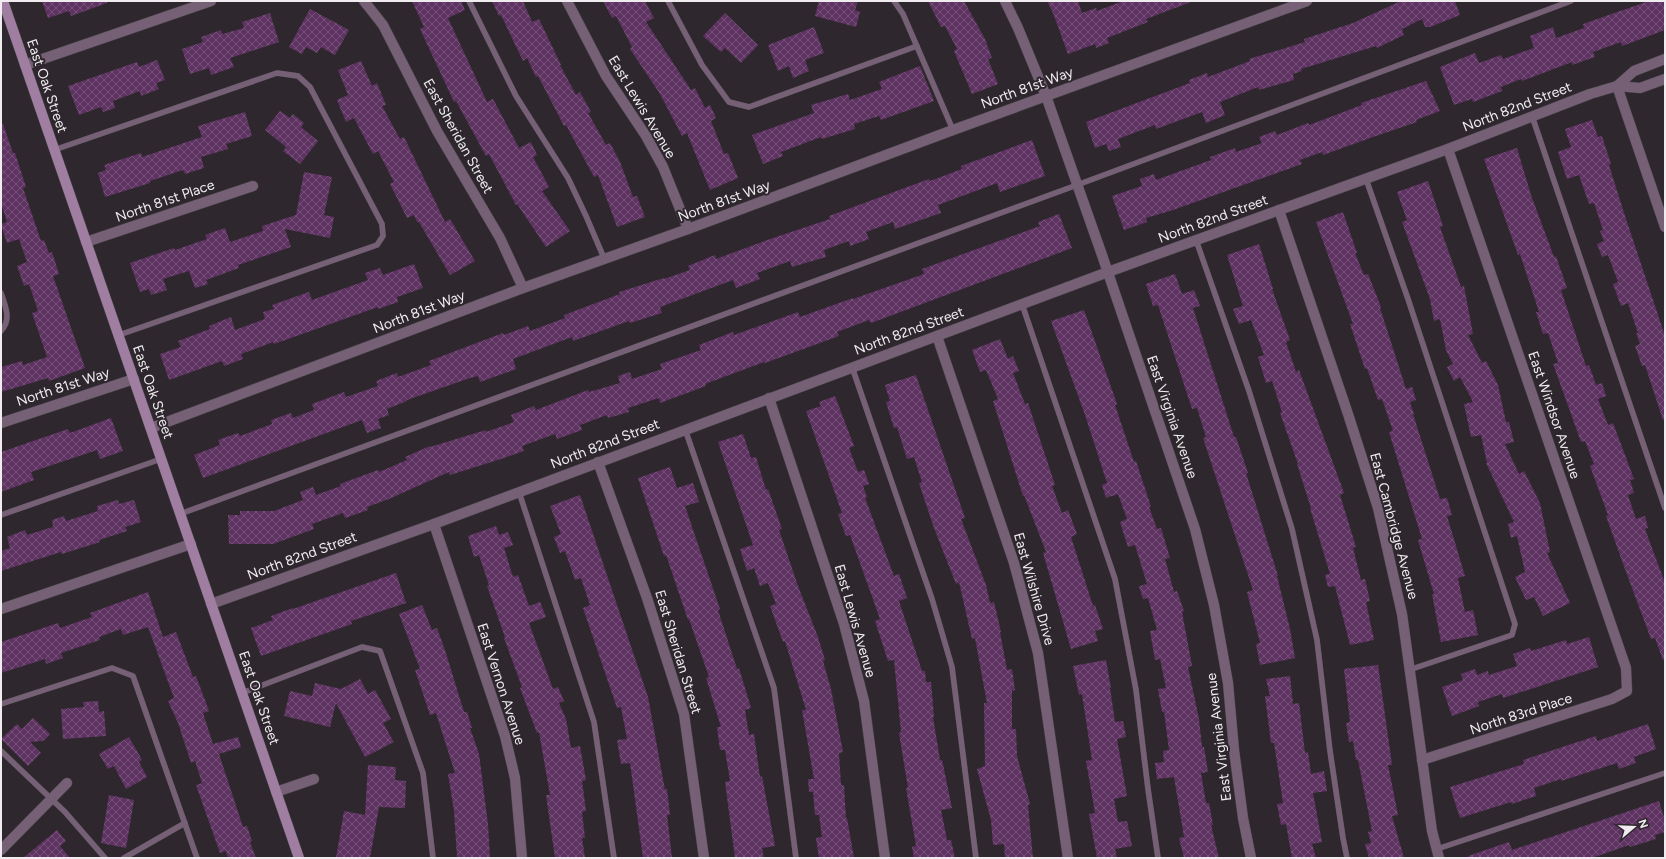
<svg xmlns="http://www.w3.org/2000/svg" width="1666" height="859" font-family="Figtree,sans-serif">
	<defs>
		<pattern id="building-cross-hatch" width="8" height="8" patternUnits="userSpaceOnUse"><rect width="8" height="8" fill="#5e3261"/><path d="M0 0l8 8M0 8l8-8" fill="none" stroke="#755078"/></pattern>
	</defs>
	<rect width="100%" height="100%" fill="#2e282e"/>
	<g fill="url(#building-cross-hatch)">
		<polygon points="42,1 107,1 107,3 71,16 69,11 48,18"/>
		<polygon points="412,1 461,1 465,10 448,18 487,102 493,99 519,148 531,142 537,155 533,157 549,187 542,191 570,231 546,247 517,204 516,205 489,154 486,156 456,101 454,102 420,29 424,27"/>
		<polygon points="492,1 523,1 532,22 539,19 561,65 560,65 576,95 580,92 591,112 588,113 606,145 610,143 620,162 633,197 637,196 645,217 617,227 598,175 594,177 566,125 564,126 538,76 536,77 527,58 523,61 501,15 499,16"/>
		<polygon points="603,1 645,1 654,18 646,22 691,90 695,88 705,108 710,105 716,118 711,121 724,154 728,153 738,178 710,190 687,133 682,136 660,94 630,49 632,47 616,16 612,18"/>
		<polygon points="819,1 858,1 855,10 860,12 856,27 815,16"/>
		<polygon points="928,1 964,1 985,39 992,58 988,59 998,84 972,94 954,51 957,49 945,26 941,27"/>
		<polygon points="1047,1 1078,1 1082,13 1096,8 1097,11 1123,1 1190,1 1191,2 1146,19 1148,22 1107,38 1109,43 1096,48 1095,44 1068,54 1053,13"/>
		<polygon points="1401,1 1455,1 1460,15 1430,27 1425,27 1422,19 1402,29 1404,35 1377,48 1376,46 1301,69 1302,71 1293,74 1294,80 1259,90 1258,87 1220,102 1225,115 1206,123 1202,112 1156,129 1155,125 1118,139 1121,147 1109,151 1106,144 1095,148 1086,122 1190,83 1189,80 1207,73 1208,77 1250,61 1249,59 1305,42 1304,39 1353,23"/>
		<polygon points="1649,1 1665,1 1665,30 1622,46 1621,42 1593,52 1595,57 1572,65 1572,62 1522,81 1521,79 1501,87 1502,91 1473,102 1472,99 1454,105 1440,67 1475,53 1479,63 1501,55 1503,59 1534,48 1530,36 1553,27 1556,38 1584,28 1583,24"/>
		<polygon points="310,9 349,30 335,55 321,47 317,53 306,47 302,54 289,47"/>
		<polygon points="270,13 279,42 230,58 234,67 211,75 209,68 190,74 182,49 203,42 201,37 221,30 222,34 244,28 242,22"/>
		<polygon points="725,13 758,45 741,63 725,48 721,52 703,36"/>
		<polygon points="814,27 824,53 805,60 809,71 793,78 789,66 778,71 768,45"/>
		<polygon points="157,60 165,80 156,83 159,89 141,96 140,91 113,101 115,108 103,112 101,107 79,115 68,86 137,62 139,67"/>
		<polygon points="361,61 372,86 377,83 386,105 382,106 400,139 404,137 445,222 450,219 475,261 450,275 419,222 417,222 414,215 407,218 390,184 394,182 378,151 373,154 354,118 346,122 337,100 348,95 338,70"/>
		<polygon points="920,66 934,101 881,120 879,116 854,124 855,129 822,139 821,137 781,152 783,156 763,164 752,135 814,113 811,105 848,94 850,100 882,89 879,82"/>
		<polygon points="1426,81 1440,111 1416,120 1417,122 1373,137 1323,155 1322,152 1300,160 1302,164 1173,210 1146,218 1147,222 1124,230 1112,196 1142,186 1140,179 1154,174 1156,180 1211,160 1210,157 1235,148 1236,152 1262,143 1259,137 1275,131 1277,135 1308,123 1309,125 1362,105 1361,103"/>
		<polygon points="280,111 290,118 293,114 304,123 301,127 318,141 300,164 283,151 286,147 265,130"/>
		<polygon points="245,112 252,136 226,144 228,149 201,157 204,168 185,174 183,170 150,181 150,183 105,197 98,173 106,170 104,165 141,153 142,157 202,137 198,126"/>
		<polygon points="1592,120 1598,137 1602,136 1611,164 1609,165 1625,216 1665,336 1665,419 1663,420 1645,365 1642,366 1635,346 1640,344 1636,333 1638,333 1628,303 1621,306 1613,284 1618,282 1608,255 1602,257 1597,244 1604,241 1600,231 1603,230 1594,203 1589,204 1579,175 1567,179 1558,152 1571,147 1565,129"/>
		<polygon points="1,124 3,124 13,153 15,153 26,187 23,188 41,241 44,240 49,253 52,252 59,274 53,276 85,368 49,381 48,378 1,392 1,367 22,361 23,365 47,357 32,313 38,311 29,284 24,286 17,266 27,262 19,239 7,243 1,225 1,224 7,222 1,203"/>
		<polygon points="1032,140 1045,176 1000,192 997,183 938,205 941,213 895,229 893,222 866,232 869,239 850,246 849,241 824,250 826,257 792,267 790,261 757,273 760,279 736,288 733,280 660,307 662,313 630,323 629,321 573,341 572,337 513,359 516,369 480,382 478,376 470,378 407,400 407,401 387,409 389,415 378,419 381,428 367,433 362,420 203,478 194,455 220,445 218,440 238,433 240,436 272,424 271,420 291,413 293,418 314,410 312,404 344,392 346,397 378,386 376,381 397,373 398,377 431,365 429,361 503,333 504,335 528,326 530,331 565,318 564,315 620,294 619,292 664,278 664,279 690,270 688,266 715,255 716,259 770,239 830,219 829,216 929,179 930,181 962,169 961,166"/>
		<polygon points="1517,148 1531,195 1554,257 1556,256 1567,288 1561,290 1586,366 1589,365 1596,385 1602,383 1606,396 1598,399 1608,425 1613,423 1634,479 1630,480 1634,493 1628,495 1636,519 1645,516 1648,528 1645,529 1665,583 1665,660 1663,660 1655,638 1651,639 1622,561 1606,516 1608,515 1590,466 1594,464 1585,441 1581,442 1571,414 1553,364 1558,363 1548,333 1543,334 1536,312 1539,312 1520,254 1518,255 1484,159"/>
		<polygon points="304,172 332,177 324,215 334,217 330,238 285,229 291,247 238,265 239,268 206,280 208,284 195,288 189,271 163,279 167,290 151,295 149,289 140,292 130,263 174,248 175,250 207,239 205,235 225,228 230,242 263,231 262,226 296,215"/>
		<polygon points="1428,181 1443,226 1440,227 1461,287 1464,286 1473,334 1468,335 1482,363 1486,361 1498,385 1506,422 1509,422 1514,442 1505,444 1519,474 1524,471 1540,503 1550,552 1547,553 1570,603 1543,616 1534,597 1526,600 1515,577 1525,572 1517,536 1511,538 1508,524 1514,522 1486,463 1487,463 1481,435 1471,437 1464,404 1473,402 1460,377 1454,381 1447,367 1453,364 1446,350 1440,319 1434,321 1430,299 1402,222 1407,220 1397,192"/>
		<polygon points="1343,212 1357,253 1355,253 1364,275 1368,274 1381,307 1380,308 1406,389 1412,387 1416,400 1410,402 1414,414 1413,414 1440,499 1447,498 1452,515 1447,516 1465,576 1458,578 1465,612 1473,610 1478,635 1441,642 1432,594 1434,594 1418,540 1422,539 1389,432 1393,431 1382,399 1378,400 1367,368 1365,369 1350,324 1353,324 1316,222"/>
		<polygon points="1059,214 1072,248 871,323 869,320 837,332 839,336 765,363 764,362 705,384 706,386 660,403 659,398 628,408 629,412 608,418 607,415 580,425 582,430 557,439 555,434 522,446 524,451 501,459 450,475 449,472 389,499 367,507 368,510 345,518 343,513 312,524 314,529 273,544 229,544 228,515 240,515 240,511 274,511 303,500 300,492 313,487 316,495 341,486 340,484 378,470 379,472 407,460 405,457 430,446 430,447 486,430 486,432 514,422 511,415 534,406 536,410 588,390 589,392 620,383 618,376 630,372 632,379 662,369 660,364 701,350 699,345 733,332 734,335 798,312 800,317 853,298 853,299 924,274 922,269 1040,226 1038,222"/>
		<polygon points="1259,244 1273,289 1272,289 1290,340 1286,342 1296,372 1299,370 1344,493 1340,495 1356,547 1353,548 1361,580 1365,579 1370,601 1366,602 1374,640 1350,645 1335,586 1328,587 1325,575 1330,574 1310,508 1311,508 1297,464 1298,464 1280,413 1282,412 1272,381 1266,383 1258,357 1264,355 1251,320 1239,324 1233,309 1243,306 1227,255"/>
		<polygon points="414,264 423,288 397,297 398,302 378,309 378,307 274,344 273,342 241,354 243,359 224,366 222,361 169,380 160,354 181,347 178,341 210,329 209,326 231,317 235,330 265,319 263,312 274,309 272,305 309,292 312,300 368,280 365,273 380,268 383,275"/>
		<polygon points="1175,274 1182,294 1194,290 1200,306 1193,308 1234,437 1236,437 1248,473 1246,473 1278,576 1277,576 1290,629 1295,658 1260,665 1256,644 1260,643 1247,592 1253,590 1203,438 1206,437 1197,408 1192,409 1158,305 1153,306 1146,284"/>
		<polygon points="1084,310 1117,404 1115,405 1134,462 1136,461 1151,507 1149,507 1157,529 1161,528 1170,558 1165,559 1174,592 1177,591 1184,611 1182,612 1192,666 1188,667 1199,719 1202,747 1204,747 1208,772 1201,773 1206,803 1209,803 1213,825 1211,825 1219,858 1184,858 1179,838 1184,837 1174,777 1157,779 1155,763 1164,762 1163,751 1169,750 1164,712 1162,712 1158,689 1166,688 1160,659 1155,660 1150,631 1157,630 1148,598 1143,599 1139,586 1147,584 1135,545 1128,547 1120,522 1127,519 1118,494 1106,498 1102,485 1107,483 1085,415 1051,321"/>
		<polygon points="1000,339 1008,359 1013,356 1019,371 1013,373 1025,404 1028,403 1055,485 1052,486 1062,513 1068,510 1077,534 1071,537 1093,606 1095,605 1103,629 1095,631 1098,641 1071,649 1043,553 1046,552 1024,495 1023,496 993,401 998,399 986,370 980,372 972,350"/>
		<polygon points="916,375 965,518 961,519 986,585 990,603 994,602 1001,632 1000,632 1007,670 1012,669 1015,690 1012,691 1012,729 1016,729 1017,756 1030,804 1028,805 1033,858 1005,858 1004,844 993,845 991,820 977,769 985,766 984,703 987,703 975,638 972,639 959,582 956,584 934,528 919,483 922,482 914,457 907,459 897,427 894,428 886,402 890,401 885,385"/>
		<polygon points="835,396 854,446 849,448 858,472 864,470 869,484 863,486 867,497 865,498 894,576 899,574 907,598 899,601 922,671 925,671 926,682 931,682 934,717 933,717 940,760 942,760 952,808 941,810 947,840 951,840 955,858 914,858 912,847 916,846 906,788 908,788 899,733 901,732 894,660 888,661 875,621 880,619 850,535 846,536 838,514 842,513 806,411 821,406 819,402"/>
		<polygon points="111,418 123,451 100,459 97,450 31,472 34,480 1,492 1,452 68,429 70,433"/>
		<polygon points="743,434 751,458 756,457 766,490 768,489 782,529 779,530 798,586 818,637 825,660 823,661 831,689 843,752 839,753 841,785 844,785 846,819 847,818 854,858 819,858 816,838 822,837 819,815 815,815 813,792 809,792 808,779 814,779 802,710 806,710 785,641 783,642 770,606 776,604 768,583 760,586 754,568 747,571 740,549 753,545 718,442"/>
		<polygon points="670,467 677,488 693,483 699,502 685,506 720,609 718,610 737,669 739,668 751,708 745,710 749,735 754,734 760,777 762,776 775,846 762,848 764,858 735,858 725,782 730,781 725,750 720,750 717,727 721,727 706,678 709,677 689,619 688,620 666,555 664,556 638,478"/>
		<polygon points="580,495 648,697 665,790 667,789 670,815 667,815 672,858 643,858 630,763 621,764 617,740 627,739 621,707 617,708 583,608 590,605 581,578 575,580 565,551 560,553 554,537 561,534 550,506"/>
		<polygon points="118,500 119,504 134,500 141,522 125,527 127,531 99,540 100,542 62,554 61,552 1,571 1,551 10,548 7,537 25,530 27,535 53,527 52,520 64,516 66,521 98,511 97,506"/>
		<polygon points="496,526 499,535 508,532 513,545 504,548 513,577 518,575 529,606 540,602 546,617 529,623 553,689 558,687 564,701 559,703 566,719 571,748 580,746 586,780 582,781 586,811 582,812 585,838 582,838 585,858 555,858 546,795 550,795 539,732 537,733 520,688 522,687 504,638 505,637 487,586 489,585 479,555 474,557 468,536"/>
		<polygon points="396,573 406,603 351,621 352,624 261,656 251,628 273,620 271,616 293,608 293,609"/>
		<polygon points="148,592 163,637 176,632 193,677 196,676 209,711 203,713 213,744 238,737 241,747 219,754 243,827 247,826 252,841 250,842 256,858 228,858 226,851 220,853 196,785 202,783 195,761 191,763 178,723 168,701 174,698 148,627 123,635 121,629 99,637 100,640 61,653 63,658 46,664 45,659 1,673 1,642 58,623 60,628 92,617 90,613"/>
		<polygon points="422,605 432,630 437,628 445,650 464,712 467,712 472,728 470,728 479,754 488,824 490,858 457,858 454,811 448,774 455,773 436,713 430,715 415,670 420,669 399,614"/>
		<polygon points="1589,637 1598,667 1503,698 1502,694 1478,702 1479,706 1452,716 1442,687 1463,680 1461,674 1475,669 1477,675 1488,671 1489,675 1517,666 1513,654 1530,648 1531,651 1566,640 1567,644"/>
		<polygon points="1106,660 1111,688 1110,688 1115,722 1123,721 1126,737 1117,739 1127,796 1114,799 1118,822 1127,821 1132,846 1115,849 1117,858 1097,858 1089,814 1095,813 1086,761 1092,760 1082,694 1079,695 1073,666"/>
		<polygon points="1378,665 1392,765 1388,765 1398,815 1392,816 1404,858 1369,858 1365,844 1371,843 1368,832 1372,831 1358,760 1356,760 1353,741 1349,742 1346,723 1350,722 1344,669"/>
		<polygon points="1290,676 1293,704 1299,703 1305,753 1308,752 1311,774 1324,771 1327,791 1313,793 1322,842 1312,844 1316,858 1292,858 1286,824 1281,825 1277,804 1283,803 1274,743 1271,743 1265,696 1270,696 1266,679"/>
		<polygon points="360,679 368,694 375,690 391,719 383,723 394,742 365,757 336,703 330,727 284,716 290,691 312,696 315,683 341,689"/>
		<polygon points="98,701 99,712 104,711 106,736 63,739 61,709 84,707 83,702"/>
		<polygon points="33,718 50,734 43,741 30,742 41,753 28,766 1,739 17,724 22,729"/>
		<polygon points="1648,724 1656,749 1634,757 1636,763 1619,769 1617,763 1561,781 1561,779 1534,788 1536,796 1512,804 1511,802 1460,818 1450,787 1524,764 1523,760 1544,753 1596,736 1597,741"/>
		<polygon points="129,737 142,760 139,762 147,777 126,789 114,766 108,769 99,754"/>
		<polygon points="368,765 396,767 395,780 406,781 405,808 379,807 370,858 336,858 344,811 365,815"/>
		<polygon points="109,795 134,800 126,848 101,843"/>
		<polygon points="1659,801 1665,821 1665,832 1655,835 1656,839 1630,847 1629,845 1592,858 1468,858 1468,856 1509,842 1512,850"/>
		<polygon points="57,830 66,841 60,846 70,858 23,858"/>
	</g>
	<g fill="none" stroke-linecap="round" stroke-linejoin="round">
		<defs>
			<g id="lane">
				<polyline points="469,1 516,96 568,178 586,216 604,258"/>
				<polyline points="668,1 702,65 729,102 749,107 917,46"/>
				<polyline points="894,1 903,14 953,130"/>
				<polyline points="1532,116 1665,508"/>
				<polyline points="54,150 277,73 298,76 310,87 382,224 383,236 377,245 119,335"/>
				<polyline points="1366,179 1408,299 1515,624 1512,635 1409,670"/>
				<polyline points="1196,240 1249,391 1292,529 1317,640 1330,751 1343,838 1347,858"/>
				<path d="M1 293C5 305 12 320 1 331"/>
				<polyline points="1022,304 1115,579 1136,690 1148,789 1158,858"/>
				<polyline points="852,367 932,599 952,667 976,858"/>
				<polyline points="685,429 774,688 796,858"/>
				<polyline points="519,492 594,722 614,858"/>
				<polyline points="180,514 1077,185 1571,1"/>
				<polyline points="1,515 161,459"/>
				<polyline points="242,693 362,647 380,651 423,773 433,858"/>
				<polyline points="1,704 112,668 133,676 197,858"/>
				<polyline points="1,751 65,812 105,858"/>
				<polyline points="1437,849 1665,773"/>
				<polyline points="124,858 185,823"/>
			</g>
			<g id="street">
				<polyline points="364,1 383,25 437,131 500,238 523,288"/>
				<polyline points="567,1 606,76 646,136 663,167 688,229"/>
				<polyline points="1005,1 1018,28 1046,96 1102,255 1195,529 1214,605 1228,683 1234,750 1243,818 1251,858"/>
				<polyline points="25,65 211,1"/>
				<polyline points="1617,86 1665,227"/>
				<polyline points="1617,86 1634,71 1665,59"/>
				<polyline points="1279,210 1348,414 1378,508 1402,614 1432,831 1439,858"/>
				<polyline points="86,242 253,186"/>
				<polyline points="937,336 1014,563 1038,653 1068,858"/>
				<polyline points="769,398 844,624 864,701 885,858"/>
				<polyline points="1,423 134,379"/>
				<polyline points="151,428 523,288 688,229 953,130 1307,1"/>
				<polyline points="598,462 647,598 684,714 704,858"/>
				<polyline points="434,524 505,736 515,778 522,858"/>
				<polyline points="211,604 434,524 1108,272 1448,149 1590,94 1617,86 1640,88 1665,79"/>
				<polyline points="1,609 191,544"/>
				<polyline points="1422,760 1612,699 1627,691 1626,668 1448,149"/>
				<polyline points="276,792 314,779"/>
				<polyline points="1,850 67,783"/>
			</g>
			<polyline id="secondary" points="3,1 299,858"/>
		</defs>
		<use href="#lane" stroke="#494349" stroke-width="6"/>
		<use href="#street" stroke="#494349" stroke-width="11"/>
		<use href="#secondary" stroke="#494349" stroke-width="11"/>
		<use href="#lane" stroke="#756076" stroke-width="5.5"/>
		<use href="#street" stroke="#756076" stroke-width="10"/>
		<use href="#secondary" stroke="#9f7ea1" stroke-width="10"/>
	</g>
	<g text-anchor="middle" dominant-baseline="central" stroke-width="4" stroke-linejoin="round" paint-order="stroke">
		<g font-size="14" fill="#f0ecf0" stroke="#2e282e">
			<text transform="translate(47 86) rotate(71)">East Oak Street</text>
			<text transform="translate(1027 88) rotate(-20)">North 81st Way</text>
			<text transform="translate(642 107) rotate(59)">East Lewis Avenue</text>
			<text transform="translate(1517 107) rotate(-21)">North 82nd Street</text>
			<text transform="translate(458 136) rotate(61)">East Sheridan Street</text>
			<text transform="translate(165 201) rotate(-19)">North 81st Place</text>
			<text transform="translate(724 201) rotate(-20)">North 81st Way</text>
			<text transform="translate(1213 219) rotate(-20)">North 82nd Street</text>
			<text transform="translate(419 312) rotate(-21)">North 81st Way</text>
			<text transform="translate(909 331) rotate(-20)">North 82nd Street</text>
			<text transform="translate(63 387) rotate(-18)">North 81st Way</text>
			<text transform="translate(153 392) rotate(71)">East Oak Street</text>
			<text transform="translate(1554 415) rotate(71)">East Windsor Avenue</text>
			<text transform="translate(1172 417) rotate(71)">East Virginia Avenue</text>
			<text transform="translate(605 444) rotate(-21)">North 82nd Street</text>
			<text transform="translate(1394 526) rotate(75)">East Cambridge Avenue</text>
			<text transform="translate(302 556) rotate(-20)">North 82nd Street</text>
			<text transform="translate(1034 589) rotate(74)">East Wilshire Drive</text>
			<text transform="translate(855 621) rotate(74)">East Lewis Avenue</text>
			<text transform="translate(678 652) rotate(73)">East Sheridan Street</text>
			<text transform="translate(501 684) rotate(72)">East Vernon Avenue</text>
			<text transform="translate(259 698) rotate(71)">East Oak Street</text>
			<text transform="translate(1521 714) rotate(-18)">North 83rd Place</text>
			<text transform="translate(1219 737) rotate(-97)">East Virginia Avenue</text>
		</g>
	</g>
	<rect width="1666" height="859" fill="none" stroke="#f0ecf0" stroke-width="4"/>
	<g transform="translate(1634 827) rotate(71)" stroke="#2e282e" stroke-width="3" paint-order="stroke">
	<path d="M0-3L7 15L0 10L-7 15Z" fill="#f0ecf0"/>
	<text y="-6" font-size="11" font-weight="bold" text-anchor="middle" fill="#f0ecf0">N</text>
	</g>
</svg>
